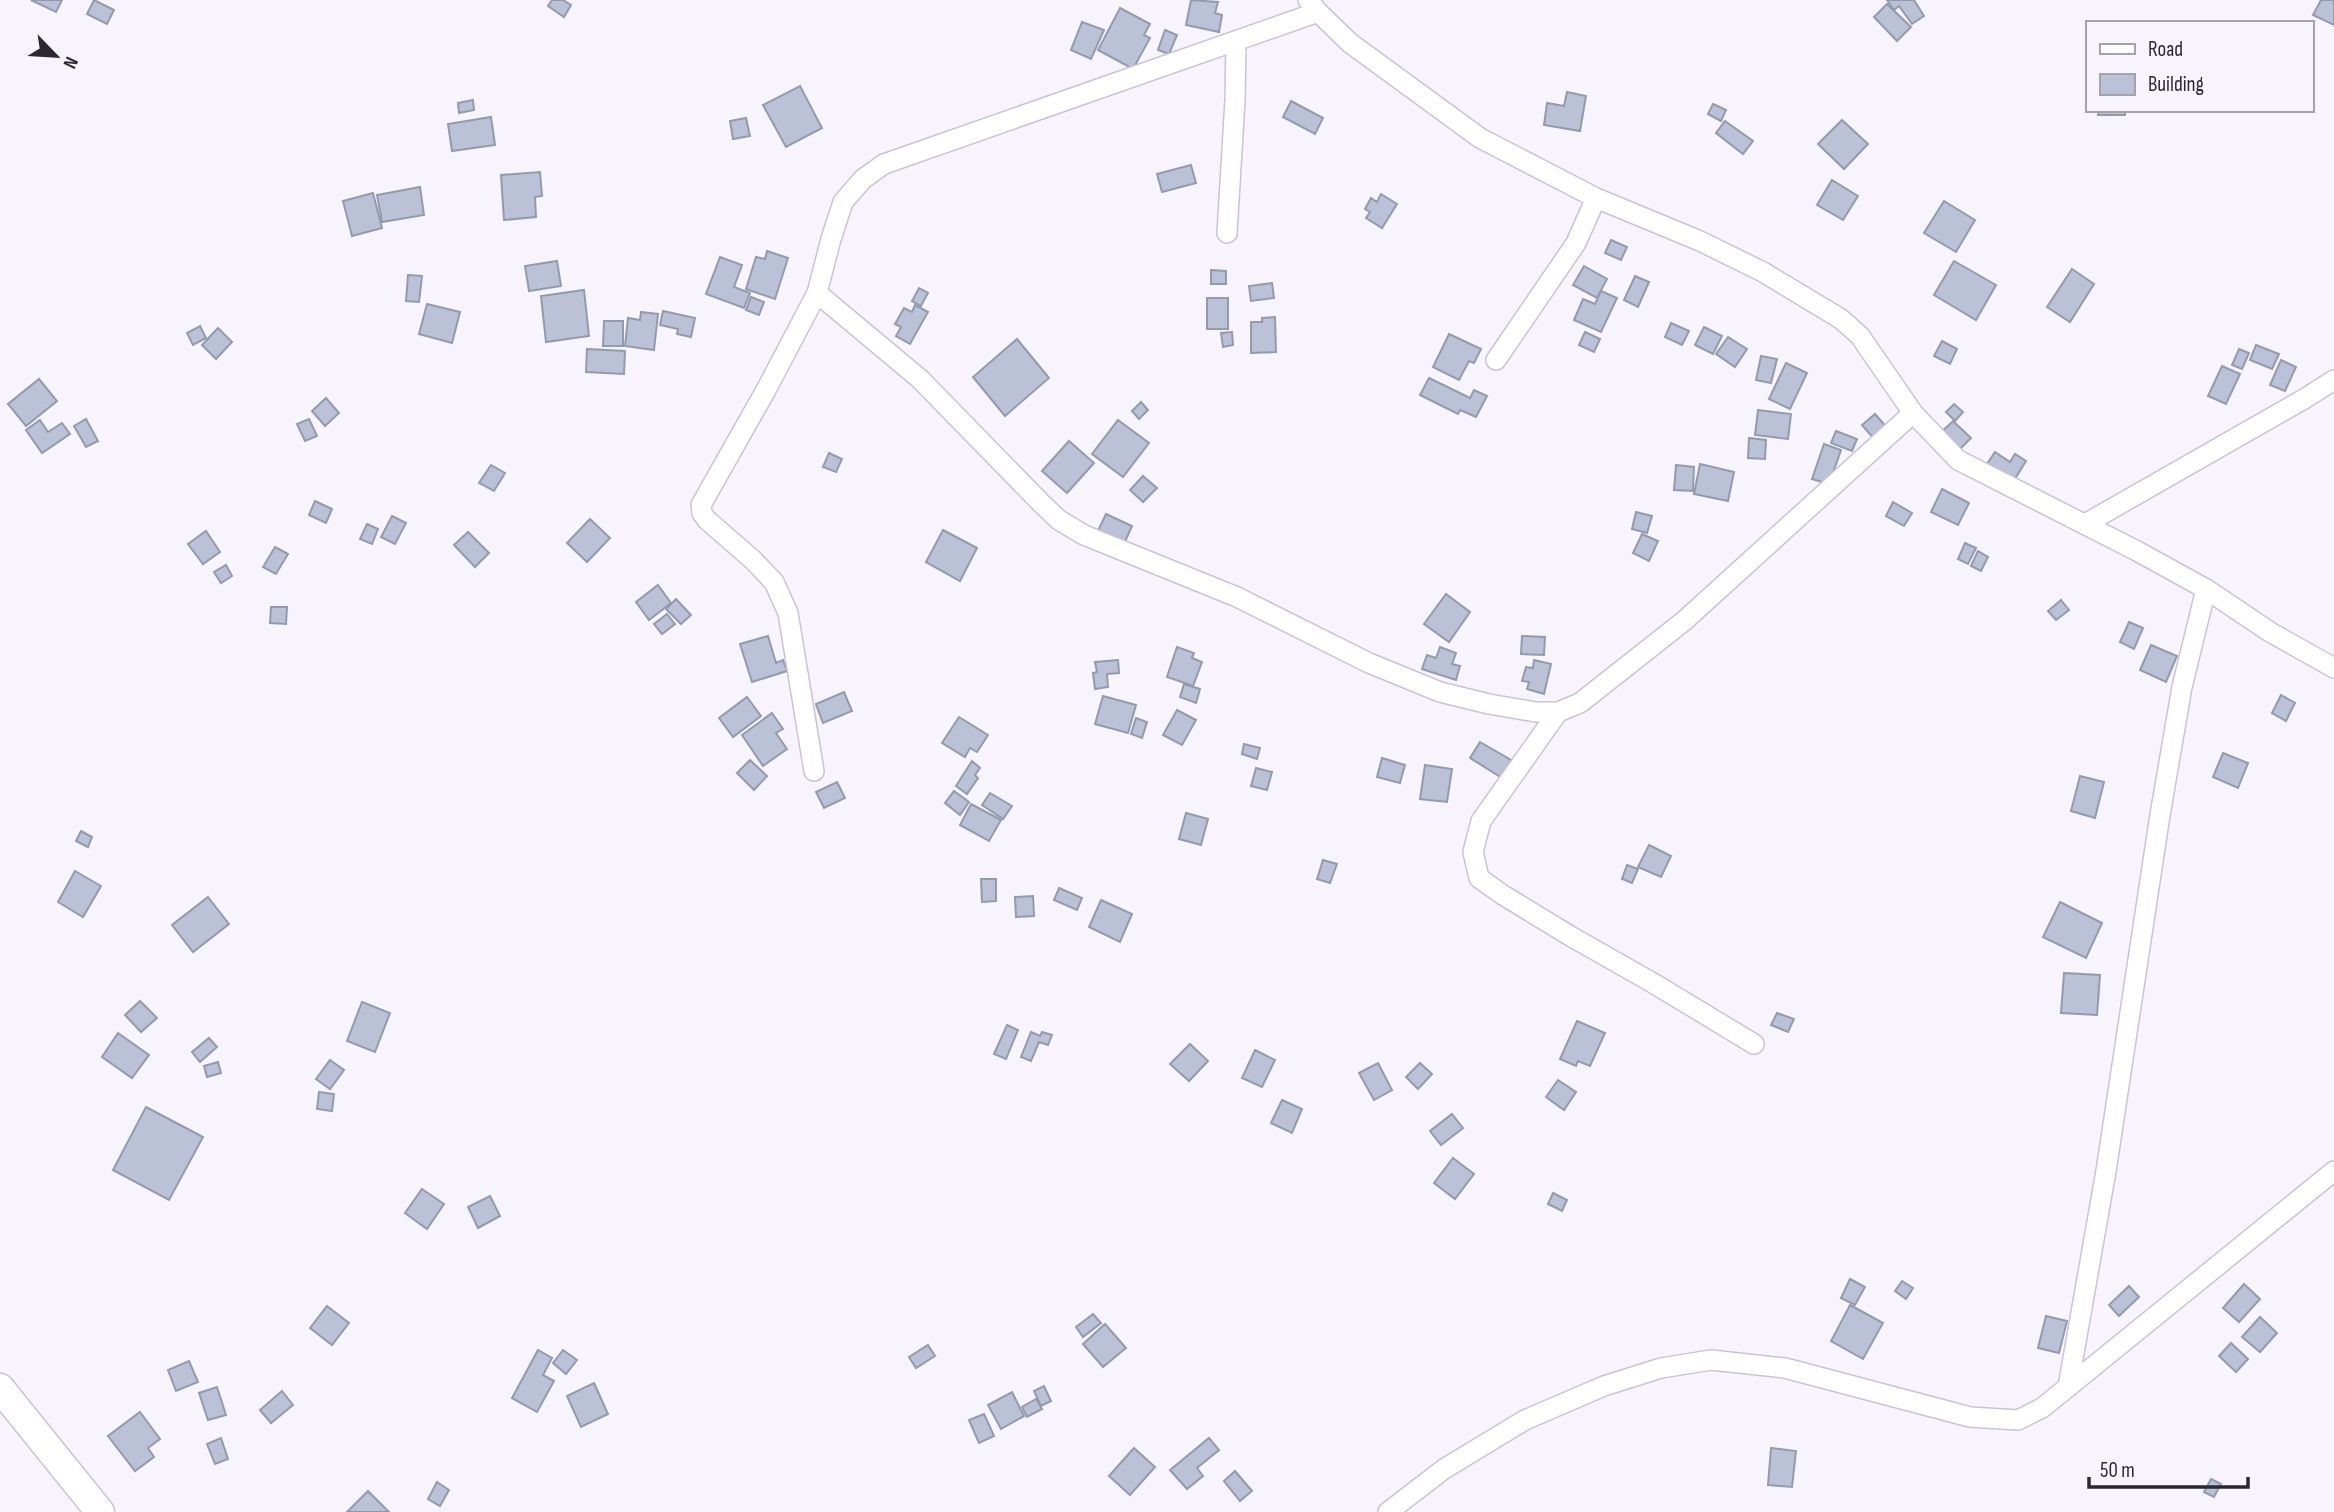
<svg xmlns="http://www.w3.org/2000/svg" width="2334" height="1512" font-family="'Sofia Sans Condensed',sans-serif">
	<rect width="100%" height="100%" fill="#f7f4fd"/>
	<g fill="#bbc2d7" stroke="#939aae" stroke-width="2">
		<polygon points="31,0 62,0 56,12"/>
		<polygon points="94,0 114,10 107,24 87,14"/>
		<polygon points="552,0 563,0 571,5 564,17 548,6"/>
		<polygon points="1191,0 1218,2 1215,13 1222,15 1219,32 1186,25"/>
		<polygon points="1887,0 1914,0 1924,16 1912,24 1899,6 1894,10"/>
		<polygon points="2321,0 2334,0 2334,25 2313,15"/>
		<polygon points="1887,4 1911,27 1897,41 1874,17"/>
		<polygon points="1120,8 1150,24 1144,35 1150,38 1133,69 1098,50"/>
		<polygon points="1082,22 1104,30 1091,59 1071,50"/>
		<polygon points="1165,30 1177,35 1169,54 1158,50"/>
		<polygon points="800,86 822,128 786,147 763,105"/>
		<polygon points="1567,92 1586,96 1580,131 1544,125 1547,103 1564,106"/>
		<polygon points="473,100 474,110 459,113 458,103"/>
		<polygon points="1291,101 1323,118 1315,134 1283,117"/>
		<polygon points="1713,104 1726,110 1721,121 1708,114"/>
		<polygon points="2099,110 2125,110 2125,115 2098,115"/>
		<polygon points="491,117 495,145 452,151 448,124"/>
		<polygon points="746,118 750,136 733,139 730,121"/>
		<polygon points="1842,120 1868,144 1844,169 1818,144"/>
		<polygon points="1725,121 1753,141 1743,154 1716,133"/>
		<polygon points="1191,165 1196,183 1162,192 1157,174"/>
		<polygon points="540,172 542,196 535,197 536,217 504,220 501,175"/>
		<polygon points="1832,180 1858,196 1843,220 1817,205"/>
		<polygon points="420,187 424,215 382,222 377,195"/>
		<polygon points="373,193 382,228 352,236 343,201"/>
		<polygon points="1381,194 1397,204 1382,228 1366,218 1370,212 1365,209 1371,198 1377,202"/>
		<polygon points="1944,201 1975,220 1956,252 1924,233"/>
		<polygon points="1611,240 1627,247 1621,260 1605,253"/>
		<polygon points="767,251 788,258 775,299 746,289 756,257 765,259"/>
		<polygon points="720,257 742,265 734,287 750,293 744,308 706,294"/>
		<polygon points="557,261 561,286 529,291 525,266"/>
		<polygon points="1954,261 1996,285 1976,320 1934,295"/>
		<polygon points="1584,266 1607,279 1597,298 1573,285"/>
		<polygon points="2072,269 2094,284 2070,322 2047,307"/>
		<polygon points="1211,270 1226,271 1226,284 1211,284"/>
		<polygon points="408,275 422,276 419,302 406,301"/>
		<polygon points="1635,276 1649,282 1638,307 1624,300"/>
		<polygon points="1272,283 1274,298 1251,301 1249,286"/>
		<polygon points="919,288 928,293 921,306 912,301"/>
		<polygon points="584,290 589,336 546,342 541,296"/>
		<polygon points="1601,291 1617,298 1601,332 1574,320 1583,299 1595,304"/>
		<polygon points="751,297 764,302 759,315 746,310"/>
		<rect x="1207" y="298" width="21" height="31"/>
		<polygon points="427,304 460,312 452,343 419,334"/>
		<polygon points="915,305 928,312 910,344 896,336 901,327 895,324 904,308 912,312"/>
		<polygon points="663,311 695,318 691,337 677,334 678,329 660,325"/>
		<polygon points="641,312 658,314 654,350 625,346 628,318 640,320"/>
		<polygon points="1275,317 1276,352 1251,353 1251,322 1262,322 1262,318"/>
		<polygon points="604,321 623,321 623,346 603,346"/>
		<polygon points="1671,323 1689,331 1682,345 1665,337"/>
		<polygon points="200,326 206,338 193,345 187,333"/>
		<polygon points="1704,327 1722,336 1713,354 1695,345"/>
		<polygon points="218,328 232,342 216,359 202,345"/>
		<polygon points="1232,332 1233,345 1223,347 1221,333"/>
		<polygon points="1585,332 1600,339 1594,352 1579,345"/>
		<polygon points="1449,334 1481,349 1474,363 1469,361 1459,380 1433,367"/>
		<polygon points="1728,337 1747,349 1735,367 1716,354"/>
		<polygon points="1017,339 1049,378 1005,416 973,377"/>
		<polygon points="1942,341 1957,349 1950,364 1934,356"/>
		<polygon points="2256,345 2279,354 2272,369 2250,360"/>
		<polygon points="587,349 625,351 624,374 586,372"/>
		<polygon points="2239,349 2249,353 2242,369 2232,365"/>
		<polygon points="1761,356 1777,359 1771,383 1756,380"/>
		<polygon points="2281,360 2296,367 2285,391 2270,385"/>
		<polygon points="1786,363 1807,373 1790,409 1769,399"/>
		<polygon points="2222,366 2240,374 2226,404 2208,396"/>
		<polygon points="1429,378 1470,398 1474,390 1487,396 1476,417 1460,410 1458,414 1420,395"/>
		<polygon points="39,379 57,401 26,426 8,404"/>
		<polygon points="326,398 339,413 325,426 312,411"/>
		<polygon points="1141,402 1148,410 1139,419 1132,411"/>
		<polygon points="1954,404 1963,412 1955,421 1946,412"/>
		<polygon points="1758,410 1791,414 1788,439 1755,435"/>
		<polygon points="1875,414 1888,429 1875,440 1862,425"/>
		<polygon points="86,419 98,441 86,447 74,426"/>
		<polygon points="309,419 317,436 305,441 297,424"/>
		<polygon points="40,420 48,432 62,423 70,434 42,453 26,430"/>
		<polygon points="1118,420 1149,443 1123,477 1092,454"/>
		<polygon points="1953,421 1971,438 1955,454 1937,436"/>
		<polygon points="1836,431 1857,439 1852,451 1831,443"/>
		<polygon points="1749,438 1766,440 1765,459 1748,458"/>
		<polygon points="1069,441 1094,463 1067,493 1042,471"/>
		<polygon points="1824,444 1841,450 1829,484 1812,479"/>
		<polygon points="1995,452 2010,462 2015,454 2026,461 2013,482 1987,464"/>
		<polygon points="829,453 842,459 836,472 823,467"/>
		<polygon points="1700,464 1734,472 1728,501 1694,494"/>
		<polygon points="491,465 505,473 494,491 479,483"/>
		<polygon points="1676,465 1694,467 1693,491 1674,490"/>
		<polygon points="1143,476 1157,488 1143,502 1130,490"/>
		<polygon points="1942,489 1969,503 1958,525 1931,512"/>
		<polygon points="315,501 332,509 326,523 309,515"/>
		<polygon points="1893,502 1912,513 1904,526 1886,516"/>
		<polygon points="1636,512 1652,516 1647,533 1632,529"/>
		<polygon points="1106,514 1132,526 1123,546 1096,535"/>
		<polygon points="392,516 406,523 395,544 381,537"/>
		<polygon points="590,519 610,538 587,562 567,543"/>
		<polygon points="367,524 378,529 372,544 360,539"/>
		<polygon points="943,530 977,548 960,581 926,562"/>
		<polygon points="206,531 220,552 203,564 188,544"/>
		<polygon points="468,532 489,553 475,567 454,545"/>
		<polygon points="1642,534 1658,541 1649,561 1633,553"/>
		<polygon points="1965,543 1976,548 1968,564 1958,559"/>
		<polygon points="275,547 288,554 276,574 263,567"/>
		<polygon points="1978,551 1988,557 1981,571 1971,566"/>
		<polygon points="226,565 232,576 221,583 214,572"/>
		<polygon points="658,585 671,603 649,620 636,602"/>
		<polygon points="1446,594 1470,612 1449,642 1424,624"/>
		<polygon points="676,599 691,615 681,624 666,609"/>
		<polygon points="2061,600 2069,610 2056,620 2048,611"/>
		<polygon points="271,607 287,607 286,624 270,623"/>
		<polygon points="667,614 675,624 662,634 654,624"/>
		<polygon points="2129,622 2143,628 2134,649 2120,642"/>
		<polygon points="768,636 776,663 783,660 787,671 752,682 740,644"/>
		<polygon points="1522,636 1545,637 1544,655 1521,654"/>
		<polygon points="2151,645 2177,656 2166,682 2140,670"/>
		<polygon points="1177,647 1194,653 1192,658 1202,662 1193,686 1167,677"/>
		<polygon points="1440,647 1456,653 1452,664 1460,666 1456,680 1422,669 1427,655 1436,658"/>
		<polygon points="1118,660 1119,673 1107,674 1108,687 1095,689 1093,673 1097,672 1095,662"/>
		<polygon points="1534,660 1551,664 1544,694 1527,689 1529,682 1522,681 1526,667 1533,668"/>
		<polygon points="1184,684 1200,689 1196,703 1180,697"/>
		<polygon points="844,692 852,711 823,723 816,704"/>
		<polygon points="2281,695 2295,703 2286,721 2272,713"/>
		<polygon points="1103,696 1136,705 1128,733 1095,724"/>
		<polygon points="747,697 761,716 733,737 719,718"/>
		<polygon points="1177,710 1196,720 1182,745 1163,735"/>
		<polygon points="772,713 783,729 776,733 787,749 763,766 742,735"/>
		<polygon points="959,717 988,735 977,752 970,748 965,757 942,743"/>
		<polygon points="1136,718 1147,722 1142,738 1131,734"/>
		<polygon points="1480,742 1513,761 1502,778 1470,758"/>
		<polygon points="1244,744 1260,748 1257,759 1242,754"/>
		<polygon points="2223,753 2248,763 2238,788 2213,777"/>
		<polygon points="1382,758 1405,765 1400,783 1377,777"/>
		<polygon points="750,760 767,776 754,790 737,773"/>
		<polygon points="972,761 980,768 975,775 978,778 967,794 956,786"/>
		<polygon points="1425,765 1452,769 1447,802 1420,799"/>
		<polygon points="1256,768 1272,772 1267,790 1251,786"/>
		<polygon points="2080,776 2104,782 2095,818 2071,811"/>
		<polygon points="837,782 845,798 824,808 816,792"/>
		<polygon points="954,791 969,802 960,815 945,803"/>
		<polygon points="990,793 1012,806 1003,819 982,805"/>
		<polygon points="971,804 1001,820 989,841 960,825"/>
		<polygon points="1186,813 1208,819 1201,845 1179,839"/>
		<polygon points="81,831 92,837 88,847 76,841"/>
		<polygon points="1649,845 1671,856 1661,877 1638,867"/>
		<polygon points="1323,860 1337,864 1330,883 1317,879"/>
		<polygon points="1627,865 1638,869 1632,883 1622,879"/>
		<polygon points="75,871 101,886 83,917 58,902"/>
		<polygon points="981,879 996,879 996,901 982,902"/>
		<polygon points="1059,888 1082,898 1077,910 1054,900"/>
		<polygon points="1033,896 1034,916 1016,917 1015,897"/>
		<polygon points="208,897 229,924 193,952 172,925"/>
		<polygon points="1101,900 1132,914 1120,942 1089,927"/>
		<polygon points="2060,902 2102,923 2086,958 2043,937"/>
		<polygon points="2064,973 2100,975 2097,1015 2061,1013"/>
		<polygon points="140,1001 157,1018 141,1032 125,1015"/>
		<polygon points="362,1002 390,1013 375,1052 347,1041"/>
		<polygon points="1777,1013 1794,1019 1788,1032 1771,1025"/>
		<polygon points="1577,1021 1605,1033 1590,1066 1578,1061 1576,1066 1560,1059"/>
		<polygon points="1007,1025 1018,1030 1006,1059 994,1054"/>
		<polygon points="1031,1032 1040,1036 1042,1032 1052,1035 1048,1045 1039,1042 1031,1061 1021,1057"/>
		<polygon points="118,1033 149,1055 132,1078 102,1057"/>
		<polygon points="209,1038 217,1047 200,1062 192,1052"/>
		<polygon points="1190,1044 1208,1061 1189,1081 1170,1064"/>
		<polygon points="1255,1050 1275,1060 1262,1087 1242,1078"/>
		<polygon points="330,1060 344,1070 330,1089 316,1079"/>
		<polygon points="218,1062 221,1073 207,1077 204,1066"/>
		<polygon points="1378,1063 1392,1090 1374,1100 1359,1073"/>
		<polygon points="1420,1063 1432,1074 1418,1089 1406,1077"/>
		<polygon points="1558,1080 1576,1092 1564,1110 1546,1097"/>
		<polygon points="319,1092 334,1094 332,1111 317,1109"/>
		<polygon points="1282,1100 1302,1109 1292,1133 1271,1123"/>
		<polygon points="146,1107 203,1137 169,1200 113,1170"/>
		<polygon points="1452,1114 1463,1128 1441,1145 1430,1131"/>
		<polygon points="1453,1158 1474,1174 1455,1199 1434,1183"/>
		<polygon points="422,1189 444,1204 427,1229 405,1213"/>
		<polygon points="1553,1193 1567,1200 1562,1211 1548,1204"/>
		<polygon points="490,1196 500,1216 478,1228 468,1207"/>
		<polygon points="1850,1279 1865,1287 1855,1305 1841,1298"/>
		<polygon points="1902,1281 1913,1288 1906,1299 1895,1291"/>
		<polygon points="2244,1284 2260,1299 2239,1322 2223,1308"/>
		<polygon points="2129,1286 2139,1297 2119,1316 2109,1305"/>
		<polygon points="1850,1305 1883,1323 1863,1359 1831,1341"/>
		<polygon points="327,1306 349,1323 332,1345 310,1328"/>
		<polygon points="1093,1314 1101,1323 1083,1337 1076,1327"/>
		<polygon points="2046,1316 2067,1321 2059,1353 2038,1348"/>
		<polygon points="2260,1317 2277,1333 2260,1352 2242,1337"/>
		<polygon points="1105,1324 1126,1348 1103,1367 1083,1344"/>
		<polygon points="2231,1343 2248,1359 2236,1372 2219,1356"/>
		<polygon points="928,1345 935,1356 916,1368 909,1357"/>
		<polygon points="538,1350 552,1358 543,1375 554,1381 537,1412 512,1398"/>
		<polygon points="563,1350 577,1360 566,1374 553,1363"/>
		<polygon points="189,1361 198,1382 176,1391 168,1370"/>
		<polygon points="594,1383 608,1414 581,1427 567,1396"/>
		<polygon points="1044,1386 1051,1401 1041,1406 1034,1391"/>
		<polygon points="217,1387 226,1415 208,1420 199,1393"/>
		<polygon points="282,1391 293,1405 271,1423 260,1410"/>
		<polygon points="1012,1392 1024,1416 1001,1429 988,1405"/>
		<polygon points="1036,1399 1042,1409 1027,1417 1022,1407"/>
		<polygon points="140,1412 160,1439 148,1448 154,1457 135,1471 108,1436"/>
		<polygon points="984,1414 994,1436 979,1443 969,1420"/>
		<polygon points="221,1438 228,1459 215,1464 207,1444"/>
		<polygon points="1209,1438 1219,1450 1197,1468 1203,1476 1187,1489 1170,1470"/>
		<polygon points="1134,1448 1155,1467 1130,1495 1109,1476"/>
		<polygon points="1771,1448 1796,1451 1792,1487 1768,1485"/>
		<polygon points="1235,1471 1252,1491 1240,1501 1224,1481"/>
		<polygon points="2211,1479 2221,1484 2214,1497 2204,1492"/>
		<polygon points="437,1482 449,1490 440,1506 428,1499"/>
		<polygon points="368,1491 389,1512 347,1512"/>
	</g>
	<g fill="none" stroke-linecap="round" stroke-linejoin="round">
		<defs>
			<g id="street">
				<polyline points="1308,0 1318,12 1350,43 1480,138 1596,198 1700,241 1763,272 1841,319 1860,336 1913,413 1958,460 2137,551 2206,589 2270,632 2334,668"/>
				<polyline points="1227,233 1235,100 1236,43"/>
				<polyline points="817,293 920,379 1042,504 1059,520 1084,535 1237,597 1369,663 1440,692 1489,704 1536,712 1558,712 1580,703 1684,621 1913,413"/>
				<polyline points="1496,360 1576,243 1596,198"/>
				<polyline points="2085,524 2304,399 2334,380"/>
				<polyline points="1558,712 1481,821 1473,852 1479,878 1503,895 1572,937 1653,983 1754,1044"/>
				<polyline points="814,771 788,613 774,582 753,560 707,520 702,513 701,505 766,390 817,293 831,239 843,202 863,179 884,164 1318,12"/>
				<polyline points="2068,1387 2106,1171 2160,815 2182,687 2206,589"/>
				<polyline points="1388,1512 1444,1469 1525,1420 1604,1386 1661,1368 1711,1360 1785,1368 1970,1417 2018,1420 2042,1408 2068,1387 2334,1171"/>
			</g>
			<polyline id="secondary" points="0,1388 100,1512"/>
		</defs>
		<use href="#street" stroke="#cbc2d7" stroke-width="22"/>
		<use href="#secondary" stroke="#cbc2d7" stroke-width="31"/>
		<use href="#street" stroke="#fff" stroke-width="19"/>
		<use href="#secondary" stroke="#fff" stroke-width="28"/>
	</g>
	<rect x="2086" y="21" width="228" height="91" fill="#f7f4fd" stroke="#a5a2ab" stroke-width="2"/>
	<rect x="2100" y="44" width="35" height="10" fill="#ffffff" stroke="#a5a2ab" stroke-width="2"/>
	<text x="2148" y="56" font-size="21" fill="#2b2830">Road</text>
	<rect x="2100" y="74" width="35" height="21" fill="#bbc2d7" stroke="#a5a2ab" stroke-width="2"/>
	<text x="2148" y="91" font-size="21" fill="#2b2830">Building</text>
	<g transform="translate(56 56) rotate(115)" stroke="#f7f4fd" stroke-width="5" paint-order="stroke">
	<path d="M0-5L12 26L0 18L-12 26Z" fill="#2b2830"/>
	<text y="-10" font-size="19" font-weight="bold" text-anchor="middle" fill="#2b2830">N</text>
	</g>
	<path d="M2089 1477v10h159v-10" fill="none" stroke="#2b2830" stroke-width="3.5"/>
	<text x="2100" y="1477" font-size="21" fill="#2b2830" stroke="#f7f4fd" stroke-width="5" paint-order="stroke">50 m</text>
</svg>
